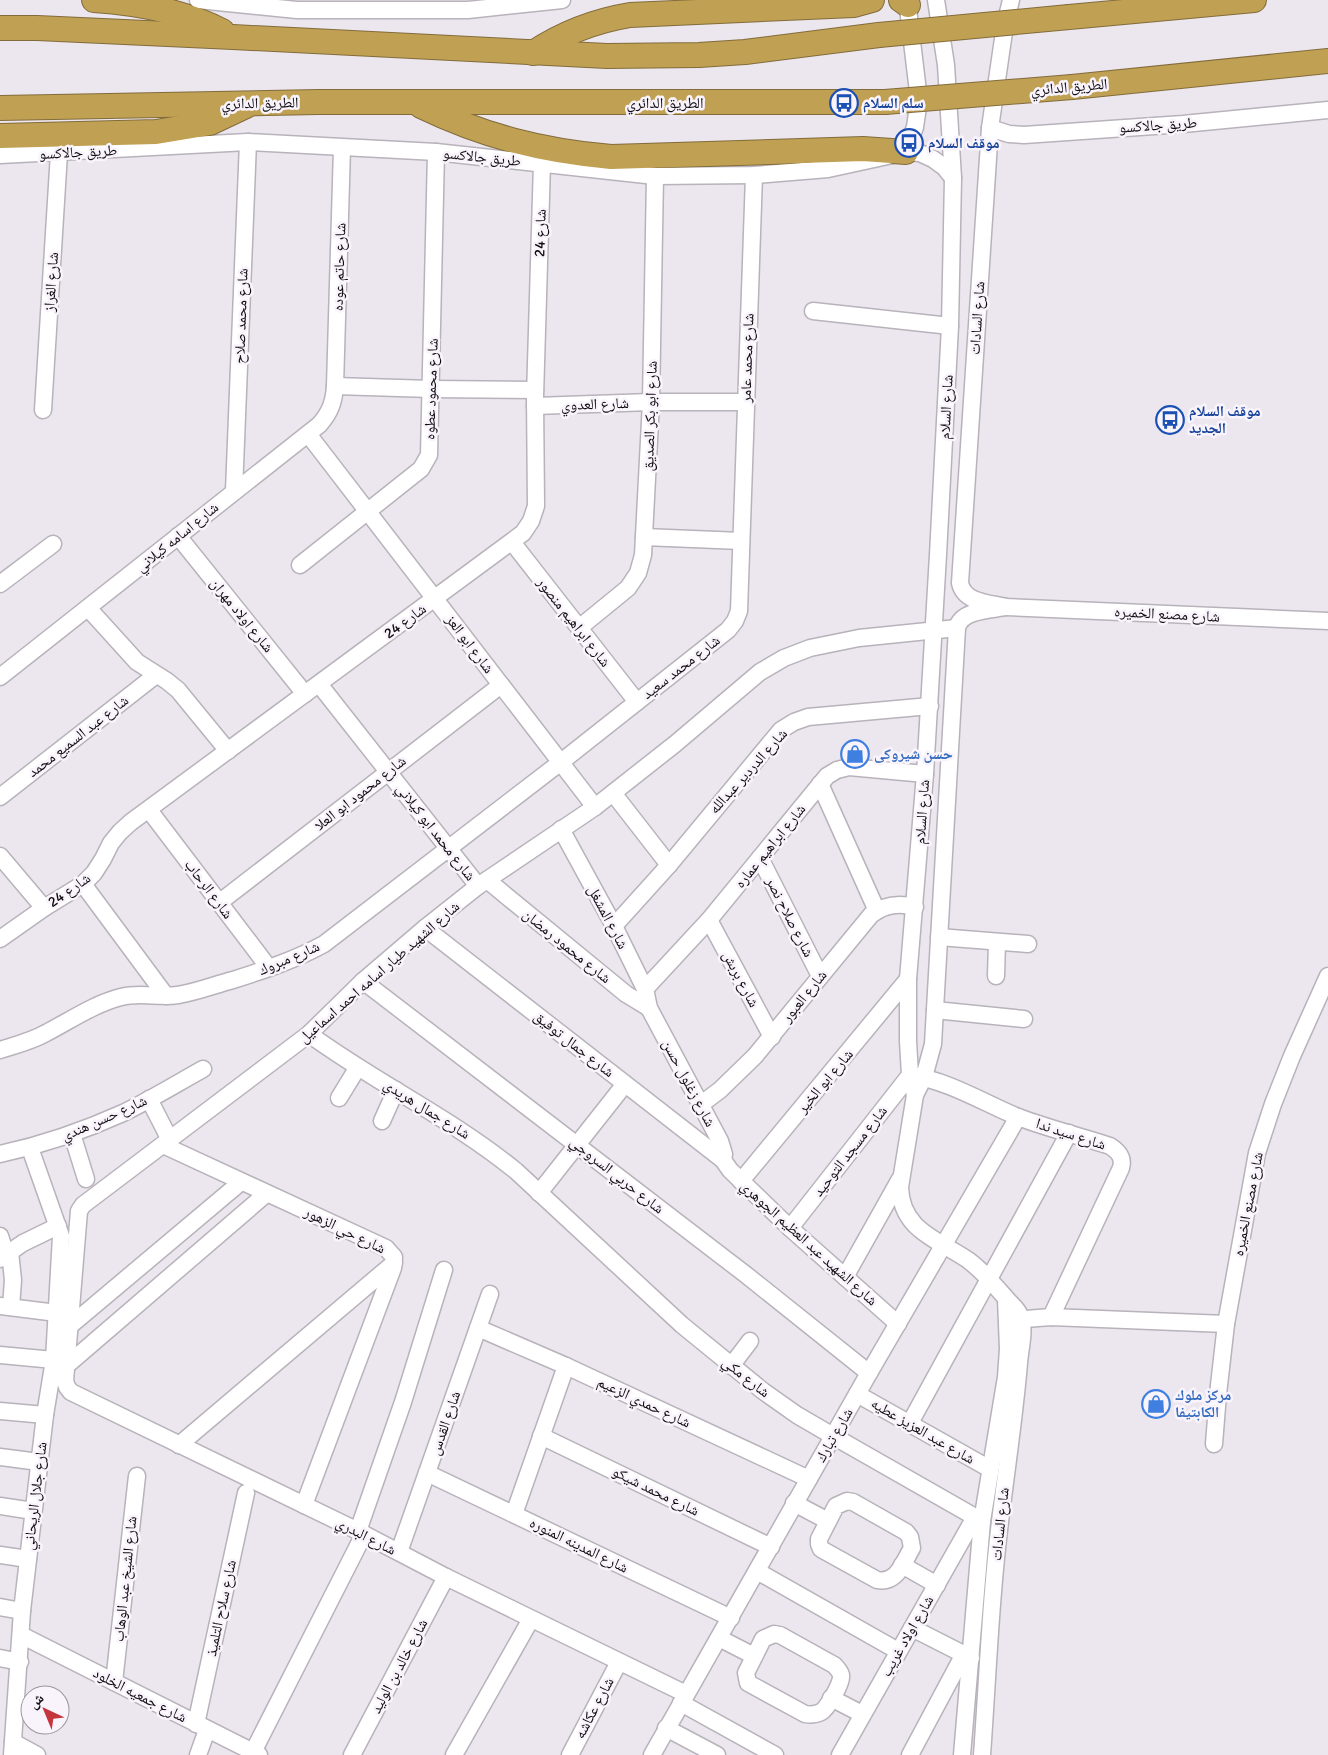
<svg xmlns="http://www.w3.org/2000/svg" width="1328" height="1755" font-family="Signika,'Noto Naskh Arabic',sans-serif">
	<rect width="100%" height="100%" fill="#ece6ef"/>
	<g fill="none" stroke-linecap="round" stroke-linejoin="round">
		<defs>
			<g id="minor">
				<polyline points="198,0 297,10 468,10 562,0"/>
				<path d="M1011 0 1005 25 990 128 960 583C964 603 990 603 1006 607L1328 621"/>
				<polyline points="990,128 1009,134 1024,135 1183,124 1328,110"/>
				<polyline points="906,152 915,127 919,100 907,0"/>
				<polyline points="0,155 248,142 436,152 655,176 754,175 828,169 906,152 920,153 933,159 944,167 953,178"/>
				<polyline points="813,311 950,326"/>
				<polyline points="335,386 431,389 535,390"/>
				<polyline points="535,406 651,402 745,402"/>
				<polyline points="43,410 59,153"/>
				<polyline points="308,434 595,807"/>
				<polyline points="234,491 248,142"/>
				<polyline points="178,536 305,694"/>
				<polyline points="644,537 741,541"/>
				<polyline points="512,542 637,702"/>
				<polyline points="300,565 421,469 429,455 436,152"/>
				<polyline points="0,584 53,544"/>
				<polyline points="88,608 137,662 167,681 178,690 228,751"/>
				<polyline points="579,628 628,588 638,573 643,555 651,402 655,176"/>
				<path d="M0 677 319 425C330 413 334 402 335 386L342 148"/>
				<polyline points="319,684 478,886"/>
				<polyline points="820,784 877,911"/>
				<polyline points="613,793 669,865"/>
				<polyline points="0,797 156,675"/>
				<polyline points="149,810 269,968"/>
				<polyline points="561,829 614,926 645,989 649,1008 720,1141 724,1154 723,1160"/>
				<polyline points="0,856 44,908"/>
				<polyline points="760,858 820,976"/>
				<polyline points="487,880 626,994 649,1008"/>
				<polyline points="83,884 166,996"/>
				<polyline points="220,902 501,685"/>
				<polyline points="709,920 772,1037"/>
				<polyline points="614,926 669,865 781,730 794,722 808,717 930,706"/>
				<polyline points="425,928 723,1160 730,1170 790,1228 898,1324"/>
				<polyline points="939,937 1028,944"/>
				<polyline points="0,939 44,908 83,884 94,873 103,859 111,843 120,832 131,822 523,533 531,521 536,506 535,397 542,163"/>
				<polyline points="996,976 997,942"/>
				<polyline points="363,981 745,1274 869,1373"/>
				<polyline points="645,989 709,920 827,776 837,770 849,767 925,774"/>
				<polyline points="935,1010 1024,1019"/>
				<path d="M309 1034C376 1083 451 1118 516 1171L682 1325 763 1391 797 1415 833 1436 982 1521"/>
				<path d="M0 1050C16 1045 32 1041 46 1033 71 1020 94 1004 121 997 140 992 159 998 178 995 197 992 214 985 233 980 264 970 295 960 324 944L561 762 728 630 735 621 739 611 754 175"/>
				<polyline points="915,1095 910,1075 908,1041 908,979 925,774 938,555 950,326 953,178 946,65 936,0"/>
				<polyline points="339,1098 358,1067"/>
				<polyline points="149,1099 170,1140"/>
				<path d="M700 1105 720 1090 755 1056 871 915C885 904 899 903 915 907"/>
				<polyline points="382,1121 396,1090"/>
				<polyline points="72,1134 86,1179"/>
				<polyline points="163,1145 386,1248 394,1257 393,1268 304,1505"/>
				<path d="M0 1154C42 1145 83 1131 123 1113 150 1100 176 1084 203 1069"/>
				<polyline points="741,1181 908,979"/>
				<polyline points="539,1193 625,1084"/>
				<path d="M790 1228 910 1075C949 1081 982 1102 1018 1117 1047 1128 1079 1136 1110 1146 1118 1151 1124 1157 1121 1168L1051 1317"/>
				<polyline points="0,1236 6,1255"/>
				<polyline points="10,1252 13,1280 11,1307"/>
				<polyline points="0,1259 23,1243 58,1226"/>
				<polyline points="845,1277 900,1179"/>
				<polyline points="0,1306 57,1313"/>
				<polyline points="1012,1320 1051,1317 1226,1324"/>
				<polyline points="71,1325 241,1182"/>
				<polyline points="478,1328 566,1366 809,1479"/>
				<polyline points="0,1355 54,1360"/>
				<polyline points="66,1366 266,1194"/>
				<polyline points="731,1366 750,1341"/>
				<polyline points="857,1394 990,1469"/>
				<polyline points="0,1411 45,1415"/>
				<polyline points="910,1423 1069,1133"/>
				<polyline points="541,1436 771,1547"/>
				<polyline points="1214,1444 1218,1394 1226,1324 1257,1153 1273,1104 1292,1056 1328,976"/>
				<polyline points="179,1445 394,1263"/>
				<polyline points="0,1457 39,1462"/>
				<polyline points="427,1473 731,1618"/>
				<path d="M847 1501 853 1502 906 1532 910 1537 912 1548C903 1563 897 1584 877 1580L821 1549 819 1544V1539L836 1506Z"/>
				<polyline points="794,1503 828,1521"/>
				<polyline points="0,1506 33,1511"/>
				<polyline points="514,1514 566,1366"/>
				<polyline points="358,1531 403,1402 444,1270"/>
				<polyline points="399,1552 490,1294"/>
				<polyline points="0,1555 28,1559"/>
				<polyline points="902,1565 937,1585"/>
				<polyline points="757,1571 898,1651"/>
				<polyline points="0,1607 22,1611"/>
				<polyline points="912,1628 971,1658"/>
				<path d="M774 1634 780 1635 834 1665C837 1668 840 1671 841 1675 843 1682 827 1709 821 1712 815 1715 811 1715 805 1714L748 1683 746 1673 763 1639Z"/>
				<polyline points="21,1635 259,1755"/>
				<polyline points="719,1638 754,1656"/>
				<polyline points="0,1658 20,1662"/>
				<polyline points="114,1682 137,1476"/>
				<polyline points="686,1694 446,1577 358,1531 71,1392 67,1387 65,1381 79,1211 83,1205 309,1034 363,981 425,928 478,886 595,807 675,744 760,672 784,658 810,648 859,638 957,628"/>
				<polyline points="831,1698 862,1714"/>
				<polyline points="681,1703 775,1755"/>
				<polyline points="196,1724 246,1493"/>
				<polyline points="666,1728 717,1755"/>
				<polyline points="13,1742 37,1755"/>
				<polyline points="253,1752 364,1534"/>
				<polyline points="12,1755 22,1611 45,1415 54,1360 61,1236 30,1148"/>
				<polyline points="198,1755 207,1730"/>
				<polyline points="352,1755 446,1577"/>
				<polyline points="454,1755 531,1619"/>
				<polyline points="570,1755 619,1662"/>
				<polyline points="652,1755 869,1373 1018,1117"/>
				<polyline points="840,1755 975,1517"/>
				<polyline points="910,1755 964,1654"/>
				<polyline points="962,1755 982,1521 1006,1377 1008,1349 1006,1299"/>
				<path d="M982 1755C988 1672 991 1588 1002 1506 1008 1458 1015 1411 1019 1363 1020 1349 1025 1331 1021 1318 1018 1308 1011 1305 1005 1297 993 1284 983 1271 968 1260 937 1239 901 1230 900 1187L915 1095 924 1077 933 1044 957 628C961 610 990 610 1006 607"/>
			</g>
			<g id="highway">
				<path d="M94 0C138 3 183 11 222 31"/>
				<polyline points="901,0 908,5"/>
				<polyline points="1069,17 1254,0"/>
				<polyline points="0,28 37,28 233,37 607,56 699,55 745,52 879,35"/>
				<path d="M533 53C563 33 594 21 630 15L854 5 872 0"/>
				<polyline points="1072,87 1328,61"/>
				<path d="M421 106C483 136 542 151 611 157L863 149 906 152"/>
				<polyline points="0,108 318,102 885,102"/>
				<polyline points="0,136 156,132 210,123 246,106"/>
			</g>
		</defs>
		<use href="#minor" stroke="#b8b2bb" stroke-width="19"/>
		<use href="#highway" stroke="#826c3b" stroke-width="26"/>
		<use href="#minor" stroke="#fff" stroke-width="16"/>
		<use href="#highway" stroke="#c0a053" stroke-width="24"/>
		<defs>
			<g id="highway-bridge">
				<polyline points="879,35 1069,17"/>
				<polyline points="885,102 1072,87"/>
			</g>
		</defs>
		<use href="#highway-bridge" stroke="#826c3b" stroke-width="26" stroke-linecap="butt"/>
		<use href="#highway-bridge" stroke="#c0a053" stroke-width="24"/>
	</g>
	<defs>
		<symbol id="bus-ring" viewBox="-11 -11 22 22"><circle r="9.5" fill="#f9f3fc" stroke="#1a4fb4" stroke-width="1.5"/><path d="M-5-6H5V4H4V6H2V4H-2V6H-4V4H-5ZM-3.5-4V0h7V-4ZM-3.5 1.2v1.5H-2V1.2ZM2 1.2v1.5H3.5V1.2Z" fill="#1a4fb4"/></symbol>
		<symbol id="shop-ring" viewBox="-11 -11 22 22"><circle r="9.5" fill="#f9f3fc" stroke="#3f7fe0" stroke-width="1.5"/><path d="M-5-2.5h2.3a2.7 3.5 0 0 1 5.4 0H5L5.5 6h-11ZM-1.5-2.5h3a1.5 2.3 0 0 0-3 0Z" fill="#3f7fe0"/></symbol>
	</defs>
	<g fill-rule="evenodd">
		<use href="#bus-ring" x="828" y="87" width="32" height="32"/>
		<use href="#bus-ring" x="893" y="127" width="32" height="32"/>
		<use href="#bus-ring" x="1154" y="404" width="32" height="32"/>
		<use href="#shop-ring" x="839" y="738" width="32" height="32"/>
		<use href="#shop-ring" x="1140" y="1388" width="32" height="32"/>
	</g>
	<g text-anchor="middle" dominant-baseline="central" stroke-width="5" stroke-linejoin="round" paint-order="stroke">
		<g font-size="15" fill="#0e0c0f" stroke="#f9f3fc">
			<text transform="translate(1069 87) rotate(-5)">الطريق الدائري</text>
			<text transform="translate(260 103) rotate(-1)">الطريق الدائري</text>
			<text x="665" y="103">الطريق الدائري</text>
			<text transform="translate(1158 125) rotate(-4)">طريق جالاكسو</text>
			<text transform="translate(78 152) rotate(-3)">طريق جالاكسو</text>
			<text transform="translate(482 157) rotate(6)">طريق جالاكسو</text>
			<text transform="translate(540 233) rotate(-88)">شارع 24</text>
			<text transform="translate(339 267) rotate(-88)">شارع حاتم عوده</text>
			<text transform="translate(51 282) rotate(-86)">شارع الغراز</text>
			<text transform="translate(241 316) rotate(-88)">شارع محمد صلاح</text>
			<text transform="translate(977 318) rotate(-86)">شارع السادات</text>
			<text transform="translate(747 358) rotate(-88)">شارع محمد عامر</text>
			<text transform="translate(431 389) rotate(-88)">شارع محمود عطوه</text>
			<text transform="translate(595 404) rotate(-2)">شارع العدوي</text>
			<text transform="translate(946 407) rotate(-87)">شارع السلام</text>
			<text transform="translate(650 416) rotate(-88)">شارع ابو بكر الصديق</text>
			<text transform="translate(177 537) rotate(-39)">شارع اسامه كيلاني</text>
			<text transform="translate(1167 614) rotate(3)">شارع مصنع الخميره</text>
			<text transform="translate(242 615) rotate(51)">شارع اولاد مهران</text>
			<text transform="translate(405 621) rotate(-36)">شارع 24</text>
			<text transform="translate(574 622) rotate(52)">شارع ابراهيم منصور</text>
			<text transform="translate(470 644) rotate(53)">شارع ابو العز</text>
			<text transform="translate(681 667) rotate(-38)">شارع محمد سعيد</text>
			<text transform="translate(78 736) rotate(-38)">شارع عبد السميع محمد</text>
			<text transform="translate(748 771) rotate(-48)">شارع الدردير عبدالله</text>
			<text transform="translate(360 793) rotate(-38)">شارع محمود ابو العلا</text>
			<text transform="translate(922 812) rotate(-86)">شارع السلام</text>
			<text transform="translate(436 832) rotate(52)">شارع محمد ابو كيلاني</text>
			<text transform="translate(770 846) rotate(-51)">شارع ابراهيم عماره</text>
			<text transform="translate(209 889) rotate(53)">شارع الرحاب</text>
			<text transform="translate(69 890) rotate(-35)">شارع 24</text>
			<text transform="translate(608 917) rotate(62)">شارع المشغل</text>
			<text transform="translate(790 917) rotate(63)">شارع صلاح نصر</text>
			<text transform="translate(567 946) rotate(39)">شارع محمود رمضان</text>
			<text transform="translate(289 958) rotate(-23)">شارع مبروك</text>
			<text transform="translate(379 972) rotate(-41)">شارع الشهيد طيار اسامه احمد اسماعيل</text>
			<text transform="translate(741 979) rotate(62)">شارع بربش</text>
			<text transform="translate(804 996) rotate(-51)">شارع العبور</text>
			<text transform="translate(574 1044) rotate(38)">شارع جمال توفيق</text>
			<text transform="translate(825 1081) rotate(-50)">شارع ابو الخير</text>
			<text transform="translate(689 1083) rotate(62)">شارع زغلول حسن</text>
			<text transform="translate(427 1109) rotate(32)">شارع جمال هريدي</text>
			<text transform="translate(104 1118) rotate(-24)">شارع حسن هندي</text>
			<text transform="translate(1071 1134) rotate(18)">شارع سيد ندا</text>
			<text transform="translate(850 1151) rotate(-52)">شارع مسجد التوحيد</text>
			<text transform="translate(617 1175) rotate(38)">شارع حربي السروجي</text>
			<text transform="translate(1248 1204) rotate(-79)">شارع مصنع الخميره</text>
			<text transform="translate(345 1230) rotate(26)">شارع حي الزهور</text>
			<text transform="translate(809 1243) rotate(42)">شارع الشهيد عبد العظيم الجوهري</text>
			<text transform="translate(746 1377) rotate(38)">شارع مكي</text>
			<text transform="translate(644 1402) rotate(25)">شارع حمدي الزعيم</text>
			<text transform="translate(445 1423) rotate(-71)">شارع القدس</text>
			<text transform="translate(923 1431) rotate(30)">شارع عبد العزيز عطيه</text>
			<text transform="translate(834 1435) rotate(-60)">شارع تبارك</text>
			<text transform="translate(656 1491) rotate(26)">شارع محمد شيكو</text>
			<text transform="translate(35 1496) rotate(-83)">شارع جلال الريحاني</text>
			<text transform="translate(1000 1524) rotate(-84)">شارع السادات</text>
			<text transform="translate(366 1536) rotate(27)">شارع البدري</text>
			<text transform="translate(579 1545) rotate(26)">شارع المدينه المنوره</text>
			<text transform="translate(125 1579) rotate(-84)">شارع الشيخ عبد الوهاب</text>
			<text transform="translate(221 1608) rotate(-78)">شارع سلاح التلميذ</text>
			<text transform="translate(907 1636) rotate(-60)">شارع اولاد غريب</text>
			<text transform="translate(399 1666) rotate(-62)">شارع خالد بن الوليد</text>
			<text transform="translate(140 1695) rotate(27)">شارع جمعيه الخلود</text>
			<text transform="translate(594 1708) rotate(-62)">شارع عكاشه</text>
		</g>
		<g font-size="15" font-weight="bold" fill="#164399" stroke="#f9f3fc" text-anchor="start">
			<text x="863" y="103">سلم السلام</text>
			<text x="928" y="143">موقف السلام</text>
			<text x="1189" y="411">موقف السلام<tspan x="1189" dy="17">الجديد</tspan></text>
		</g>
		<g font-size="15" font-weight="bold" fill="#366cbe" stroke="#f9f3fc" text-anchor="start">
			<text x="874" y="754">حسن شيروكى</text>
			<text x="1175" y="1395">مركز ملوك<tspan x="1175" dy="17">الكابتيفا</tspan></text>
		</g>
	</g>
	<g transform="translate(45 1710) rotate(316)"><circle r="24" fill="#f9f3fc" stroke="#9b979d"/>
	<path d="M0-4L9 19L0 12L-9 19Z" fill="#c5353c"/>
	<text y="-8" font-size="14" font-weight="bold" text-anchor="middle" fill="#0e0c0f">ش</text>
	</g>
</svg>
